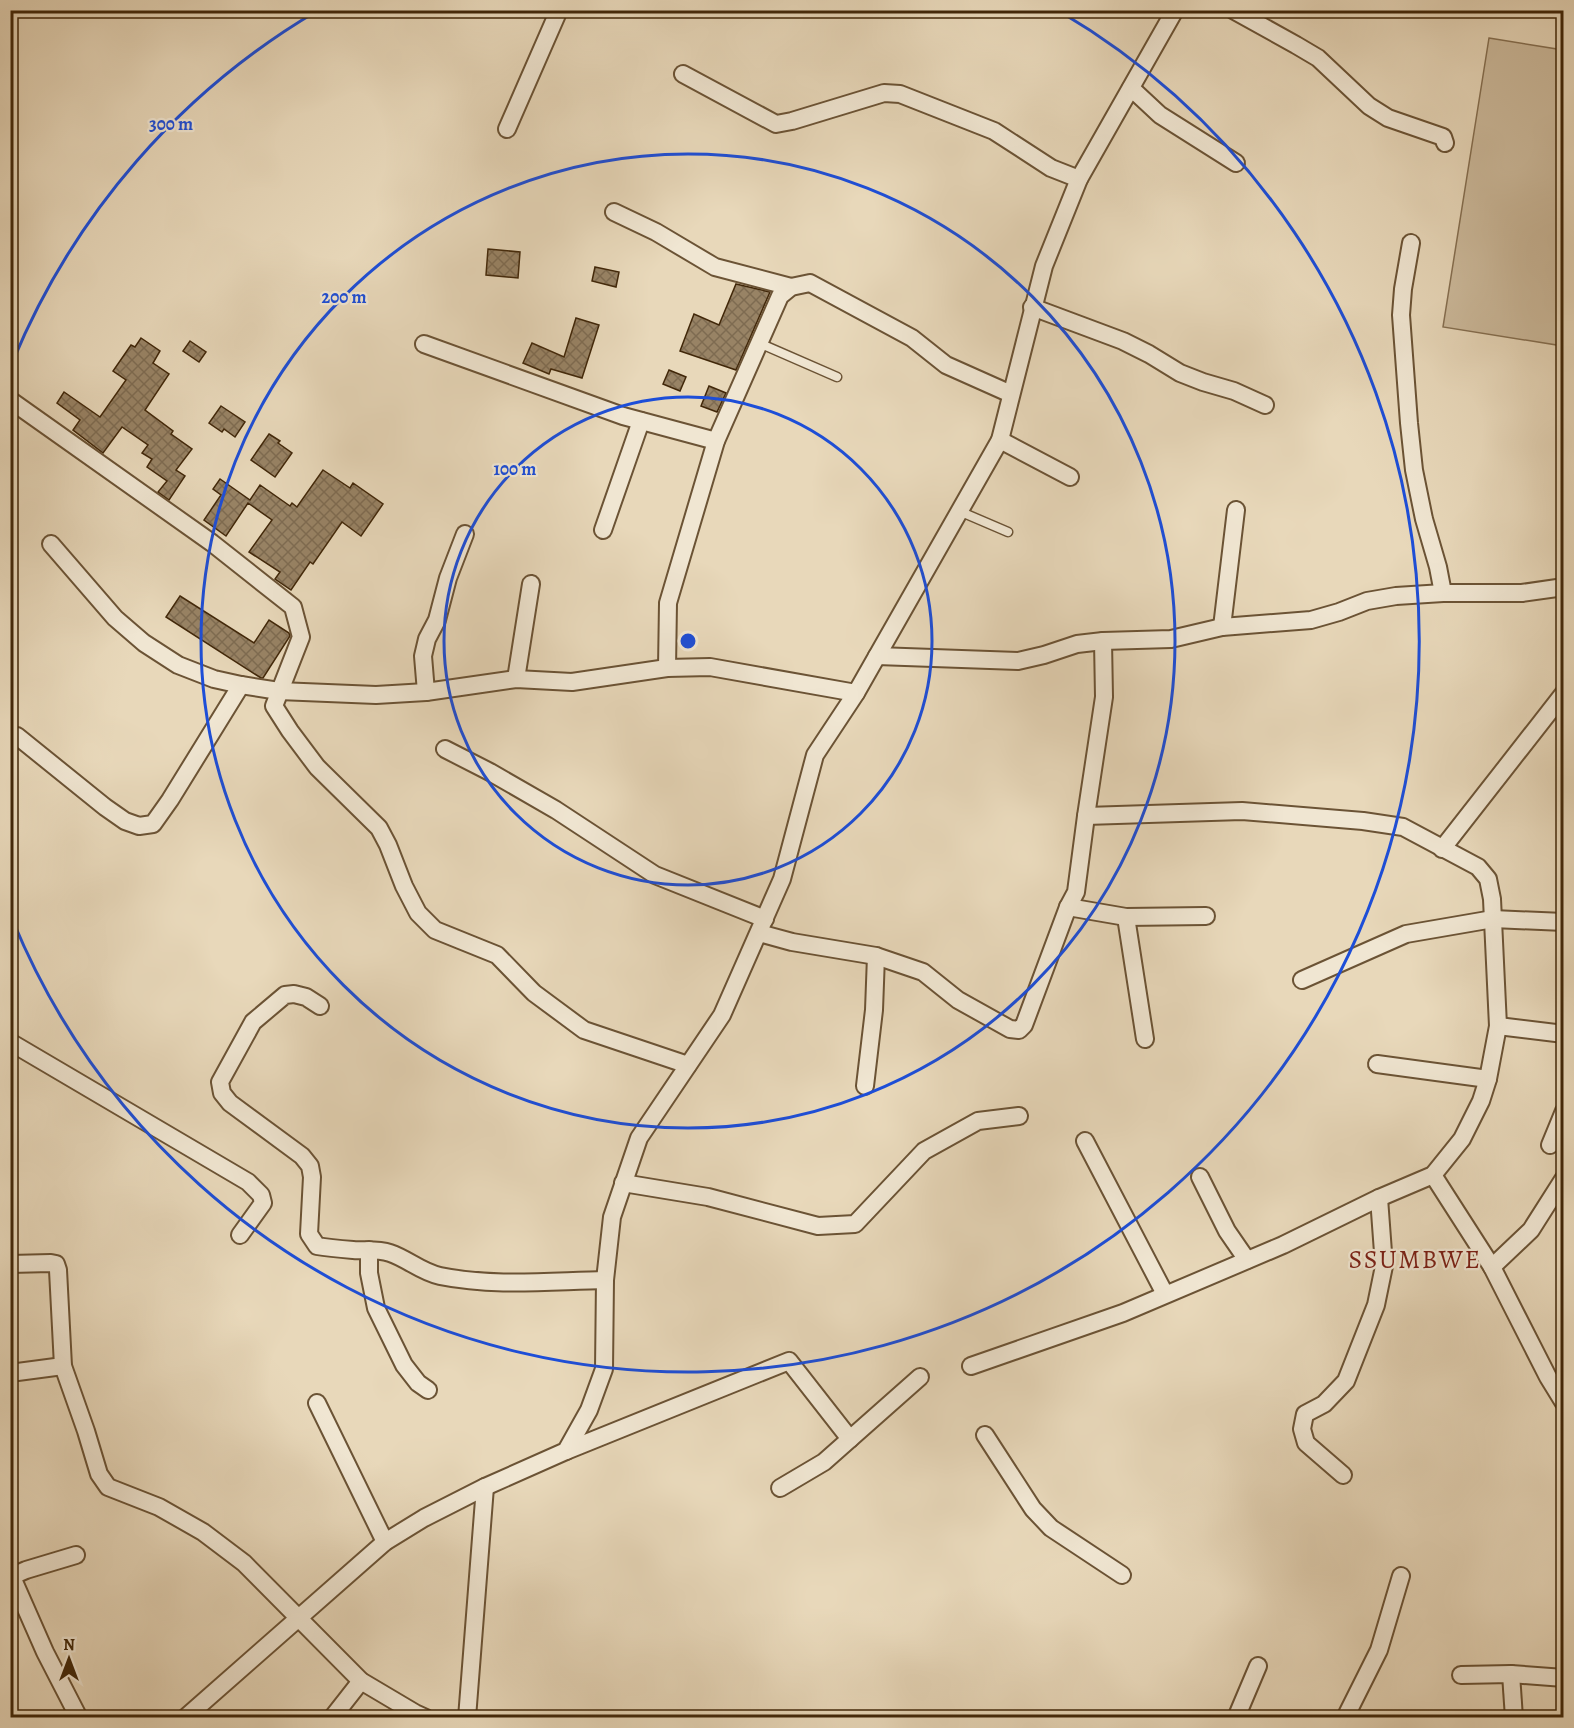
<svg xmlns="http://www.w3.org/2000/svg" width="1574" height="1728" font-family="Alegreya,serif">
	<defs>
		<pattern id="building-cross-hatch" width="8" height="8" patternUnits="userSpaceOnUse" patternTransform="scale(1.5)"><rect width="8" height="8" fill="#988365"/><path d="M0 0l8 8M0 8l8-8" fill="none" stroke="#7e6b51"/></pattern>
	</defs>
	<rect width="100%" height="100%" fill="#e8d8ba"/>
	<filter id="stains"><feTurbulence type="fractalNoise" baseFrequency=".00333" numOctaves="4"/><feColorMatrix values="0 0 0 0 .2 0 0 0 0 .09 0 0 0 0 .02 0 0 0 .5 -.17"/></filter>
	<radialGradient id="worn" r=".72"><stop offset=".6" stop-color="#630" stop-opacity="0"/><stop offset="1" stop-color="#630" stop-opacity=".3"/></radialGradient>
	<polygon fill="#ccba9c" stroke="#867052" stroke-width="1.5" points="1489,38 1563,50 1563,346 1443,327"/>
	<g fill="url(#building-cross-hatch)" stroke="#412709" stroke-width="1.5">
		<polygon points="488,249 520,252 518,278 486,275"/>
		<polygon points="595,267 619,272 616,287 592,281"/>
		<polygon points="736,284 770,292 736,370 680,351 694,314 719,325"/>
		<polygon points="576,318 599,325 582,378 551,369 549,374 523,363 532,343 564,357"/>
		<polygon points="141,338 160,351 153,363 169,374 145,410 173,431 171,434 192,449 176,470 185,476 169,500 158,492 167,481 147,467 152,459 142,453 148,445 122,427 103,453 73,430 80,420 57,403 64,392 100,417 126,380 113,371 131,345 135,347"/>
		<polygon points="190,341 206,352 199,362 183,351"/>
		<polygon points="669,370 686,377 680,391 663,384"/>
		<polygon points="709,386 726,393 717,412 701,406"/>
		<polygon points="221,406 245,422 235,437 224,429 222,432 209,423"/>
		<polygon points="269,434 280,441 278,443 292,453 275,477 251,460"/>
		<polygon points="323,470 350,488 353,483 383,504 361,536 342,522 313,564 310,562 291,590 275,579 280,572 249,552 272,520 248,503 226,536 204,520 221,495 213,489 220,479 250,500 260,485 290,506 292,503 297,507"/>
		<polygon points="180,596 254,643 269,620 289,633 290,636 263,678 261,678 166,617"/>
	</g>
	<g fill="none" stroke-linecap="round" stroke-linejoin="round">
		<defs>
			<g id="lane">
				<polyline points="759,343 837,377"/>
				<polyline points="959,511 1008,532"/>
			</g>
			<g id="street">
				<polyline points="1233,10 1296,45 1318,58 1369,106 1388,118 1443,137 1445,143"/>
				<polyline points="683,74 776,124 792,121 884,93 900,94 994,131 1051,168 1079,179"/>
				<polyline points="1131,88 1160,115 1236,163"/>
				<polyline points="507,129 559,10"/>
				<polyline points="614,212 656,232 715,267 791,287"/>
				<polyline points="1411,243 1403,289 1401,315 1409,423 1414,470 1424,519 1438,567 1443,593"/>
				<polyline points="1032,307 1123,341 1149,354 1180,373 1203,382 1234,391 1265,405"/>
				<polyline points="424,344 623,416 716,441"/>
				<polyline points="10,400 212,543 293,607 301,637 274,706 290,731 317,767 379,828 388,845 404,886 418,913 435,930 497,955 534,993 584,1030 688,1065"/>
				<polyline points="1000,440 1070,477"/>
				<polyline points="603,530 641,421"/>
				<polyline points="51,544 115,618 144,643 178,665 214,679 241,685 279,691 376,695 426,692 516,679 572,682 667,668 710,667 856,693"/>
				<polyline points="1222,627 1236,510"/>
				<polyline points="877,656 1018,661 1044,655 1077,644 1103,641 1171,639 1222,627 1311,620 1339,612 1367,601 1396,596 1443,593 1522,593 1564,587"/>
				<polyline points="667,668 668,603 716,441 780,296 791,287 810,283 912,338 946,365 1011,394"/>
				<polyline points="516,679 531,584"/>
				<polyline points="426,692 423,656 427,639 437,620 448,578 465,534"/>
				<polyline points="17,736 105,807 125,821 139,826 153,824 170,800 241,685"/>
				<polyline points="445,749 490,772 556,810 655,875 765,919"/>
				<polyline points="1442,849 1564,693"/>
				<polyline points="1068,907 1126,917 1206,916"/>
				<polyline points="1126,917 1145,1039"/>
				<polyline points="759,933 792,942 876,956 923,972 958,1000 1010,1029 1019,1030 1024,1025 1068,907 1076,892 1086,816 1104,697 1103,641"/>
				<polyline points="1302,980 1406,934 1493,919 1564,922"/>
				<path d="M320 1006 306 997 294 994 285 995 253 1022 220 1082 222 1093 230 1103 302 1156 310 1166 312 1177 309 1234 317 1246C329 1248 341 1249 353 1250 366 1251 378 1249 390 1253 408 1259 421 1272 440 1276 494 1287 550 1281 605 1280"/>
				<polyline points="1498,1026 1564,1034"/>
				<polyline points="10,1042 248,1182 261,1195 263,1203 240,1235"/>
				<polyline points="1377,1064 1488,1079"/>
				<polyline points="865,1086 874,1010 876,956"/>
				<polyline points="1085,1141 1165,1294"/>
				<polyline points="1550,1145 1564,1111"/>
				<polyline points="1433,1175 1492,1267 1548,1377 1564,1403"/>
				<polyline points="1200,1177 1227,1231 1247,1260"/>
				<polyline points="623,1183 708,1197 818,1226 855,1224 924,1151 978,1121 1019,1116"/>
				<polyline points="369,1250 369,1273 376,1308 404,1365 418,1383 428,1390"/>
				<polyline points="10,1264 51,1263 56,1264 58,1270 63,1366 86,1431 99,1474 108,1487 159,1507 203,1532 244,1563 361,1681 415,1713 426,1718"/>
				<polyline points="1492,1267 1531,1230 1564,1178"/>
				<polyline points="971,1366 1123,1313 1283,1245 1379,1198 1433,1175 1462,1139 1481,1101 1488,1079 1498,1026 1492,899 1488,879 1478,867 1403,827 1363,821 1242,811 1086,816"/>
				<polyline points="10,1373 63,1366"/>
				<polyline points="317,1403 385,1542"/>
				<polyline points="985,1435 1033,1509 1051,1528 1122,1575"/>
				<polyline points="566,1451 789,1361 850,1439"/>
				<polyline points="1343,1475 1306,1443 1302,1429 1305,1414 1324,1404 1346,1381 1376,1305 1384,1266 1379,1198"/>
				<polyline points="780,1488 824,1462 920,1377"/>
				<polyline points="10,1577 26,1570 76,1555"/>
				<polyline points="12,1577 45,1652 79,1718"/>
				<polyline points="1511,1674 1514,1718"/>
				<polyline points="1461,1675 1511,1674 1564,1678"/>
				<polyline points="185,1718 385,1542 424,1518 485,1487 566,1451 589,1410 604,1369 605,1280 612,1217 639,1138 722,1015 782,879 815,755 856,693 1000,440 1044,266 1079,179 1175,10"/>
				<polyline points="332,1718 361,1681"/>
				<polyline points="467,1718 485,1487"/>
				<polyline points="1236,1718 1258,1666"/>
				<polyline points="1345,1718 1379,1650 1401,1576"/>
			</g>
		</defs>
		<use href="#lane" stroke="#6b5335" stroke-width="11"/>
		<use href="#street" stroke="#6b5335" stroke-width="20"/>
		<use href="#lane" stroke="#f0e6d2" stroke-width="8"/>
		<use href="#street" stroke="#f0e6d2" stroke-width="16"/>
	</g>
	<g fill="none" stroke="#1d4ed8" stroke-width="3">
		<circle cx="688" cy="641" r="244"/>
		<circle cx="688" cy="641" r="487"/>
		<path d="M13 361A731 731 0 0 1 317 11M1059 11A731 731 0 1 1 13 921"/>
	</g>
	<g text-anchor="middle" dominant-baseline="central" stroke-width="4.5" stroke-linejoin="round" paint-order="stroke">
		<g font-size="26" letter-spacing="1.5" fill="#7a1f14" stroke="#f0e6d2">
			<text x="1415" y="1259">SSUMBWE</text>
		</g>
	</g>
	<circle cx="688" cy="641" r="9" fill="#1d4ed8" stroke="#f0e6d2" stroke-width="3"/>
	<g font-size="18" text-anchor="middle" font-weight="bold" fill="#1d4ed8" stroke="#f0e6d2" stroke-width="4.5" stroke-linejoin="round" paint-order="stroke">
		<text x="171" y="130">300 m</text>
		<text x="344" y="303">200 m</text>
		<text x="515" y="475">100 m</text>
	</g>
	<rect width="1574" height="1728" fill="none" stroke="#e8d8ba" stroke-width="36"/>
	<rect x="12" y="12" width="1550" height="1704" fill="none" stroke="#412709" stroke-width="3"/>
	<rect x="18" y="18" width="1538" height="1692" fill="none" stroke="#412709" stroke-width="1.5"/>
	<g transform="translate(69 1659)" stroke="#f0e6d2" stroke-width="4.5" paint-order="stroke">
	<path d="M0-4.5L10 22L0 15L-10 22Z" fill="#412709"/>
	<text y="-9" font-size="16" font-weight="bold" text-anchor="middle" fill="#412709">N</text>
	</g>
	<rect width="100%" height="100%" filter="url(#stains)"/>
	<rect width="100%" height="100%" fill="url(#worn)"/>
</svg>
